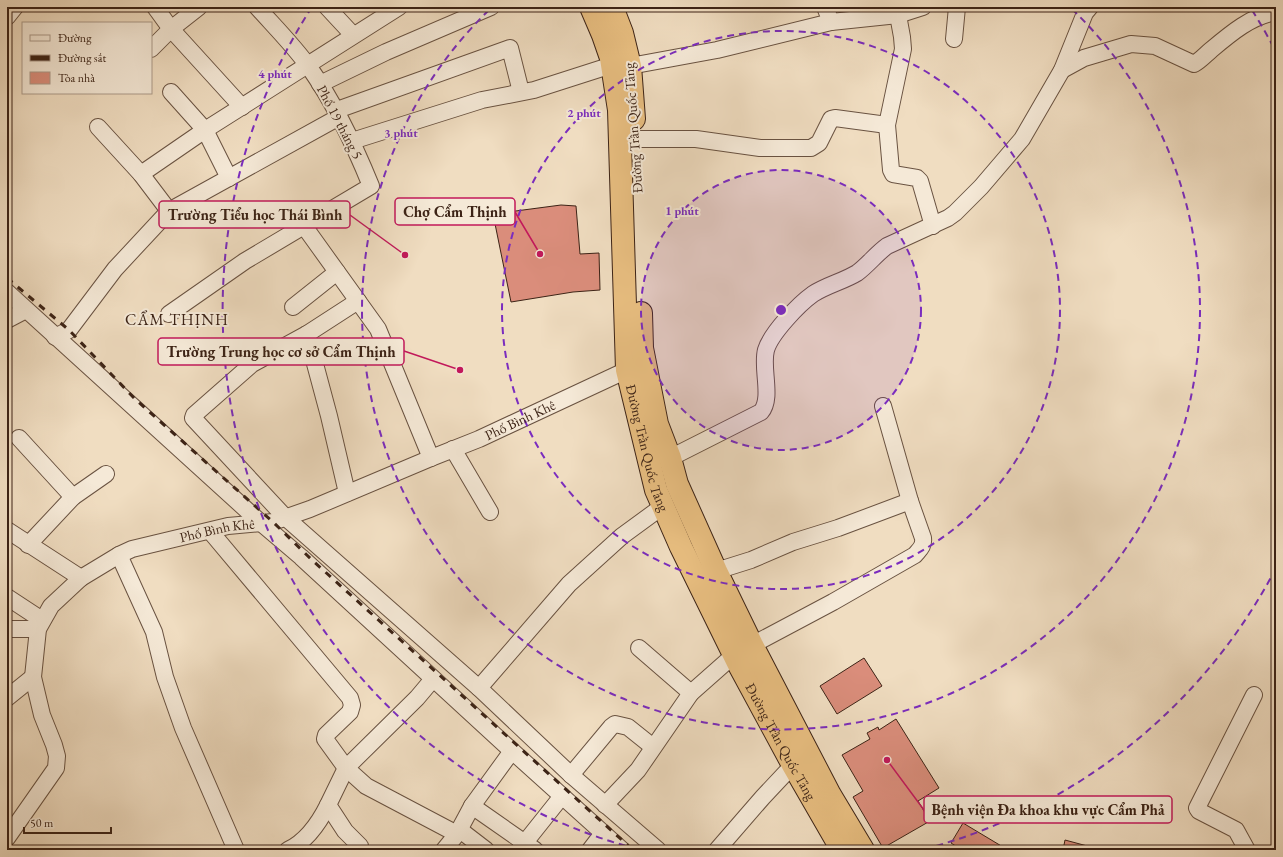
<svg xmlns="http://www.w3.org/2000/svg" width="1283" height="857" font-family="'EB Garamond',serif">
	<rect width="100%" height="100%" fill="#f0ddc1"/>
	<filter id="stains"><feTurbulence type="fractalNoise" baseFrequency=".005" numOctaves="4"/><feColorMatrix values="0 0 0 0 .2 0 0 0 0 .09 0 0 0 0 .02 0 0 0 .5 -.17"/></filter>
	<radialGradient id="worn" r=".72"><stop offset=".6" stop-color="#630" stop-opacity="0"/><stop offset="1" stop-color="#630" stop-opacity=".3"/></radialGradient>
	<g fill="#da8d7b" stroke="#3c2316">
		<polygon points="561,205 576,206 580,254 599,253 600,290 573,292 511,302 493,214"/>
		<polygon points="864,658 882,686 837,714 820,686"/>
		<polygon points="896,719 939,788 918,801 930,821 883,848 853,797 863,791 842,755 870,739 867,733 878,727 879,730"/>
		<polygon points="963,823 1008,850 962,850 951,843"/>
		<polygon points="1065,840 1091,847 1090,850 1063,850"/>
	</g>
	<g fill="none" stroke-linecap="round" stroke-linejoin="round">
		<defs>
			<g id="minor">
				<polyline points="155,7 171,29 242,107"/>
				<polyline points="327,7 353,35"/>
				<polyline points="825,7 831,22"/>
				<polyline points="898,15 902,37 903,49 887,125 891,170 893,174 917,178 920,181 933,226"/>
				<polyline points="7,17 15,7"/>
				<polyline points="954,39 957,7"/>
				<polyline points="151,49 171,29 199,7"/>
				<polyline points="630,66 717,50 831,22 898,15 923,7"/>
				<path d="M1062 70 1084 58 1131 44 1155 46 1194 64C1201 60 1205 55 1211 50 1230 34 1251 16 1276 12"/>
				<polyline points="320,84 386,52 491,7"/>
				<polyline points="171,92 205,130 229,178"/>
				<polyline points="337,110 510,48 521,92"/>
				<polyline points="98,127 141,174 169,211"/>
				<polyline points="635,139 696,139 760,148 811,148 819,143 831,119 835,118 887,125"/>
				<polyline points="352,141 482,100 534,90 612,65"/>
				<polyline points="141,174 205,130 399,7"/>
				<polyline points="304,226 378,329 431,458"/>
				<polyline points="7,292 261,523 301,557 512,751 622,850"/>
				<polyline points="358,301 307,334 252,364 194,415 193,418 285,517 479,688 571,775 658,850"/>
				<polyline points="293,307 337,272"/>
				<path d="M169 314 245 261 371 186C354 144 335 104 309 67 294 46 274 26 257 7"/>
				<polyline points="7,320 26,310"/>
				<polyline points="307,334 329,416 347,493"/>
				<polyline points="55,337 69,330 115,269 169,211 339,117"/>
				<polyline points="19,438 73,497"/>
				<polyline points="453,449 490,512"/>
				<path d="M670 458 761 412C773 398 761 368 766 350 771 333 799 304 813 294 827 285 844 281 857 273 868 265 876 254 887 246L948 218 955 213 981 187 1022 139 1062 70 1085 13 1090 7"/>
				<polyline points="7,530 81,578"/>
				<polyline points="210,531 350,698 352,705 350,712 326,735 325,739 346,768 366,786 457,834"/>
				<polyline points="28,545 73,497 106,474"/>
				<polyline points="119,555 154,632 165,677 183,728 236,850"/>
				<polyline points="716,571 751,560 793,542 838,528 910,501"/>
				<polyline points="7,597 42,620"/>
				<polyline points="7,629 38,629"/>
				<path d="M752 645 833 602 915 555C920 549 924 546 923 538L910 501 883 406"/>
				<polyline points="639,648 691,693"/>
				<polyline points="479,688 569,584 622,536 663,506"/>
				<polyline points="7,698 33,677"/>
				<polyline points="571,775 611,727 615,724 628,727 653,747"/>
				<polyline points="605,805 638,770 691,693 734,655"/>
				<polyline points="472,806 535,850"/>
				<polyline points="460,830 486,850"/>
				<path id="s1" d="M7 838 56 768 57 756 54 745 42 715 33 677 38 629 51 606 81 578 119 555 132 549 228 526 273 522 310 509 431 458 479 439 627 370"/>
				<path d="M288 850C307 841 319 823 328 805"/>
				<polyline points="360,850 360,846 345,831 328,805 346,768 417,698 433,679"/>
				<polyline points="444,850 457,834 472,806 512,751"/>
				<polyline points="519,850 562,796"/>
				<polyline points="590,850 603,833"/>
				<polyline points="717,850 763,797 793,765"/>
				<polyline points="1247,850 1236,830 1199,811 1197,808 1254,695"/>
			</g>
			<g id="highway">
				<path id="s2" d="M591 7 603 35 611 58 619 110 627 370 656 490 681 547 739 665 793 765 842 850"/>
				<polyline points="612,7 622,33 630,66 634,119"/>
				<polyline points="641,313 642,348 657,424 670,458 677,484 716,571 752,645 830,795 863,850"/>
			</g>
		</defs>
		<use href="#minor" stroke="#695241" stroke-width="18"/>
		<use href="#highway" stroke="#3c2316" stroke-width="24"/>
		<use href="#minor" stroke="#f5e9d7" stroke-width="16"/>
		<use href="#highway" stroke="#e8be80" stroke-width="22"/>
		<polyline stroke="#3c2316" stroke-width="3" stroke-dasharray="7 7" stroke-linecap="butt" points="7,278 69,330 135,399 273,522 312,560 633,850"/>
	</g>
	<circle cx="781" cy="310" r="140" fill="#7b2cbf" fill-opacity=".12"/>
	<g fill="none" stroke="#7b2cbf" stroke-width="2" stroke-dasharray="7 5">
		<circle cx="781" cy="310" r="140"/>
		<circle cx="781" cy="310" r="279"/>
		<path d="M1072 9A419 419 0 1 1 490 9"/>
		<path d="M1276 568A558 558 0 0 1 925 849M637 849A558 558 0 0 1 310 10M1252 10A558 558 0 0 1 1276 52"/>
	</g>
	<g text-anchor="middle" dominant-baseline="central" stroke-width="4" stroke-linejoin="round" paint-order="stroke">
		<g font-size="14" fill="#3c2316" stroke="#f5e9d7">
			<text transform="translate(340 122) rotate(62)">Phố 19 tháng 5</text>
			<text transform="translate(633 128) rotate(-94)">Đường Trần Quốc Tảng</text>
			<text stroke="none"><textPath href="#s1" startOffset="766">Phố Bình Khê</textPath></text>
			<text stroke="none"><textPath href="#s2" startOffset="448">Đường Trần Quốc Tảng</textPath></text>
			<text stroke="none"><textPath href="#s1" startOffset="442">Phố Bình Khê</textPath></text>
			<text stroke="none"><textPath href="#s2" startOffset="772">Đường Trần Quốc Tảng</textPath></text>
		</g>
		<g font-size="16" letter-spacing="1" fill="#3c2316" stroke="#f5e9d7">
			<text x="177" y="319">CẨM THỊNH</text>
		</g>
	</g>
	<circle cx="781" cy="310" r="6" fill="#7b2cbf" stroke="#f5e9d7" stroke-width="2"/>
	<g font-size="12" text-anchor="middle" font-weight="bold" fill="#7b2cbf" stroke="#f5e9d7" stroke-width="4" stroke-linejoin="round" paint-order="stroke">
		<text x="275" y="78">4 phút</text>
		<text x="584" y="117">2 phút</text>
		<text x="401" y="137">3 phút</text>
		<text x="682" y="215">1 phút</text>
	</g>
	<path fill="none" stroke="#c2185b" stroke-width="1.5" d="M540 254L515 212M405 255L350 215M460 370L404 351M887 760L924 810"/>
	<g fill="#c2185b" stroke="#f5e9d7" stroke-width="1.5">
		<circle cx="540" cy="254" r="4"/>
		<circle cx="405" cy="255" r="4"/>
		<circle cx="460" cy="370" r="4"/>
		<circle cx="887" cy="760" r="4"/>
	</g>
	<g fill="#f5e9d7" stroke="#c2185b" stroke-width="1.5">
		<rect x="395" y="198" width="120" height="27" rx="4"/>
		<rect x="159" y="201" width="191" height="27" rx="4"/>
		<rect x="158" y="338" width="246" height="27" rx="4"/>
		<rect x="924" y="796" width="248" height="27" rx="4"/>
	</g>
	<g font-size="15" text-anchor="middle" font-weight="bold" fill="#3c2316">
		<text x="455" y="217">Chợ Cẩm Thịnh</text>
		<text x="255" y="220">Trường Tiểu học Thái Bình</text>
		<text x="281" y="357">Trường Trung học cơ sở Cẩm Thịnh</text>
		<text x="1048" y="815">Bệnh viện Đa khoa khu vực Cẩm Phả</text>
	</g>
	<rect width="1283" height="857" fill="none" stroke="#f0ddc1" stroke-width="24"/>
	<rect x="8" y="8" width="1267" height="841" fill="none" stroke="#3c2316" stroke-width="2"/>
	<rect x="12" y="12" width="1259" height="833" fill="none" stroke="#3c2316"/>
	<rect x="22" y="22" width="130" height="72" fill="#f5e9d7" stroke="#ab9a8a"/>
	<rect x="30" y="35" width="20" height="6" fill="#f5e9d7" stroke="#ab9a8a"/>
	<text x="58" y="42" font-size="12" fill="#3c2316">Đường</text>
	<rect x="30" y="55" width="20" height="6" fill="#3c2316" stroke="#ab9a8a"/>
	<text x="58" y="62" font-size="12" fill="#3c2316">Đường sắt</text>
	<rect x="30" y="72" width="20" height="12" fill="#da8d7b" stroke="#ab9a8a"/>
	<text x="58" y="82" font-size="12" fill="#3c2316">Tòa nhà</text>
	<path d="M24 827v6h87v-6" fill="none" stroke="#3c2316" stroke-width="2"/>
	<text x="30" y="827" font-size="12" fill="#3c2316" stroke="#f5e9d7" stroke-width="3" paint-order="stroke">50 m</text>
	<rect width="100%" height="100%" filter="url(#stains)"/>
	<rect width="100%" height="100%" fill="url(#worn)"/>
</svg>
